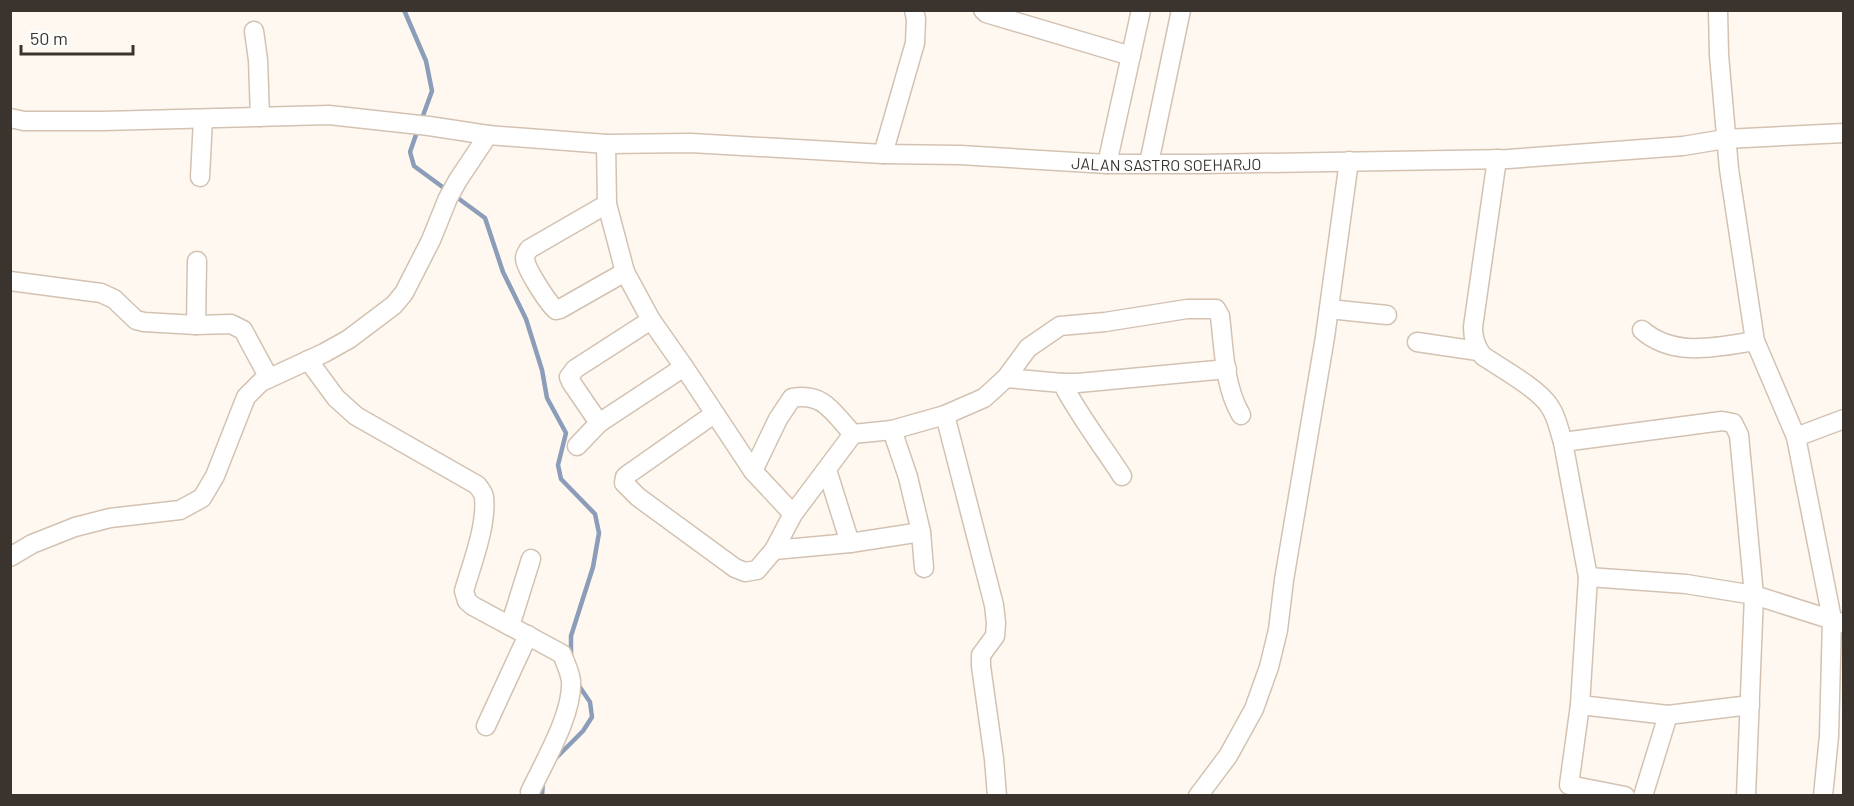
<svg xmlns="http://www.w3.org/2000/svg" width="1854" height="806" font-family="Barlow,sans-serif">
	<rect width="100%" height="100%" fill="#fff8f1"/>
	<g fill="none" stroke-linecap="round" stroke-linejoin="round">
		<g stroke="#8b9db9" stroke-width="4.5">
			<polyline points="404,10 426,61 432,91 421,121"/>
			<polyline points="418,129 410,152 414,166 448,191"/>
			<polyline points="455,196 485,218 503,272 526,319 542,370 547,398 566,433 558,465 561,479 595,514 599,533 593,567 571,636 571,655"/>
			<polyline points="556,758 583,731 592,717 590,702 577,683"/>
			<polyline points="542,796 543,781"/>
		</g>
		<defs>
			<g id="minor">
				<polyline points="983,10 986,13 1131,56"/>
				<polyline points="1718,10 1719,55 1729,169 1755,341 1796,437 1832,619 1829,736 1823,796"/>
				<polyline points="254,31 258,60 260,117"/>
				<polyline points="10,118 24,121 103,121 329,115 429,126 488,135"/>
				<polyline points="606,144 607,204 625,272 651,320 684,367 753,471 793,514"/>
				<polyline points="883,154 915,43 916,19 914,10"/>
				<path d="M1497 159 1473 327C1473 338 1476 348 1483 356 1501 368 1539 389 1550 407 1557 417 1559 430 1563 442"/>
				<polyline points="1149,163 1181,10"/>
				<polyline points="1107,164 1141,10"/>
				<polyline points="200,177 203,119"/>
				<path d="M607 204 529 249C527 253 525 254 525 258 525 268 548 303 556 310L560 309 625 272"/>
				<polyline points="10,281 101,293 114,299 136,320 144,322 196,325 231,324 243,330 269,378"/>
				<polyline points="1329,309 1387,315"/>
				<polyline points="196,325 197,261"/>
				<path d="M1642 330C1674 358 1717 347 1755 341"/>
				<polyline points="1417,342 1478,351"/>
				<path d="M308 360 336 398 356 416 477 485C480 489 483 492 484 497 487 526 472 563 464 591L467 601 473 606 562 654C565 662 570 672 571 681 573 714 544 762 530 792"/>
				<path d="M1006 378 1062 383C1079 416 1102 445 1122 476"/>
				<polyline points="1062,383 1078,383 1227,369"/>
				<path d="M714 414 630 473 625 477 624 483 638 497 735 568 745 572 757 570 774 550 793 514 853 434 892 430 945 415 984 398 1006 378 1028 348 1060 326 1105 322 1187 309H1216L1220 316C1224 349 1224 386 1241 415"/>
				<polyline points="945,415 994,605 996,623 995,636 981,655 981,666 994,759 997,796"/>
				<polyline points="599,423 571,382 569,377 575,369 651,320"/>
				<polyline points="892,430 908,477 921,532 924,568"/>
				<polyline points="1796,437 1844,419"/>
				<polyline points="577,446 599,423 684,367"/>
				<polyline points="827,470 850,543"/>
				<path d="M753 471 778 419 792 398C824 392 833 413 853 434"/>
				<polyline points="774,550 850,543 921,532"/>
				<path id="s1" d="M10 557 32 544 75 527 110 518 180 510 202 498 215 476 246 397 261 382 324 353 349 339 394 305 404 293 431 240 448 198 458 180 488 135 606 144 691 143 883 154 960 155 1107 164H1201L1508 159 1683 146 1725 139 1844 133"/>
				<polyline points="1588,577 1686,584 1754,595 1842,623"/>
				<polyline points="510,626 531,559"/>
				<polyline points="1580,705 1569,785 1625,796"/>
				<polyline points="1668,715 1750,705"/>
				<polyline points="486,726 528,635"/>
				<polyline points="1198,796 1228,756 1254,709 1269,667 1278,630 1284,580 1325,337 1349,161"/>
				<polyline points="1643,796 1668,715 1580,705 1588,577 1563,442 1722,421 1733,423 1739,435 1754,595 1746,796"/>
			</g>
		</defs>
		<use href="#minor" stroke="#d3c2b2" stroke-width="21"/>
		<use href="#minor" stroke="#fff" stroke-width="18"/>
	</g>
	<g text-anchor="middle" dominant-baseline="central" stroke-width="6" stroke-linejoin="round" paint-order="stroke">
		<g font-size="16" fill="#3b342e" stroke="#fff">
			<text stroke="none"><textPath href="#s1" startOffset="1364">JALAN SASTRO SOEHARJO</textPath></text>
		</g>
	</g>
	<rect width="1854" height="806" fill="none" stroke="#3b342e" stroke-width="24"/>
	<path d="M21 45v9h112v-9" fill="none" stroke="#3b342e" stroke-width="3"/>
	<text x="30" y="45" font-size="18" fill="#3b342e" stroke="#ffffff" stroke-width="4.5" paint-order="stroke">50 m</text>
</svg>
